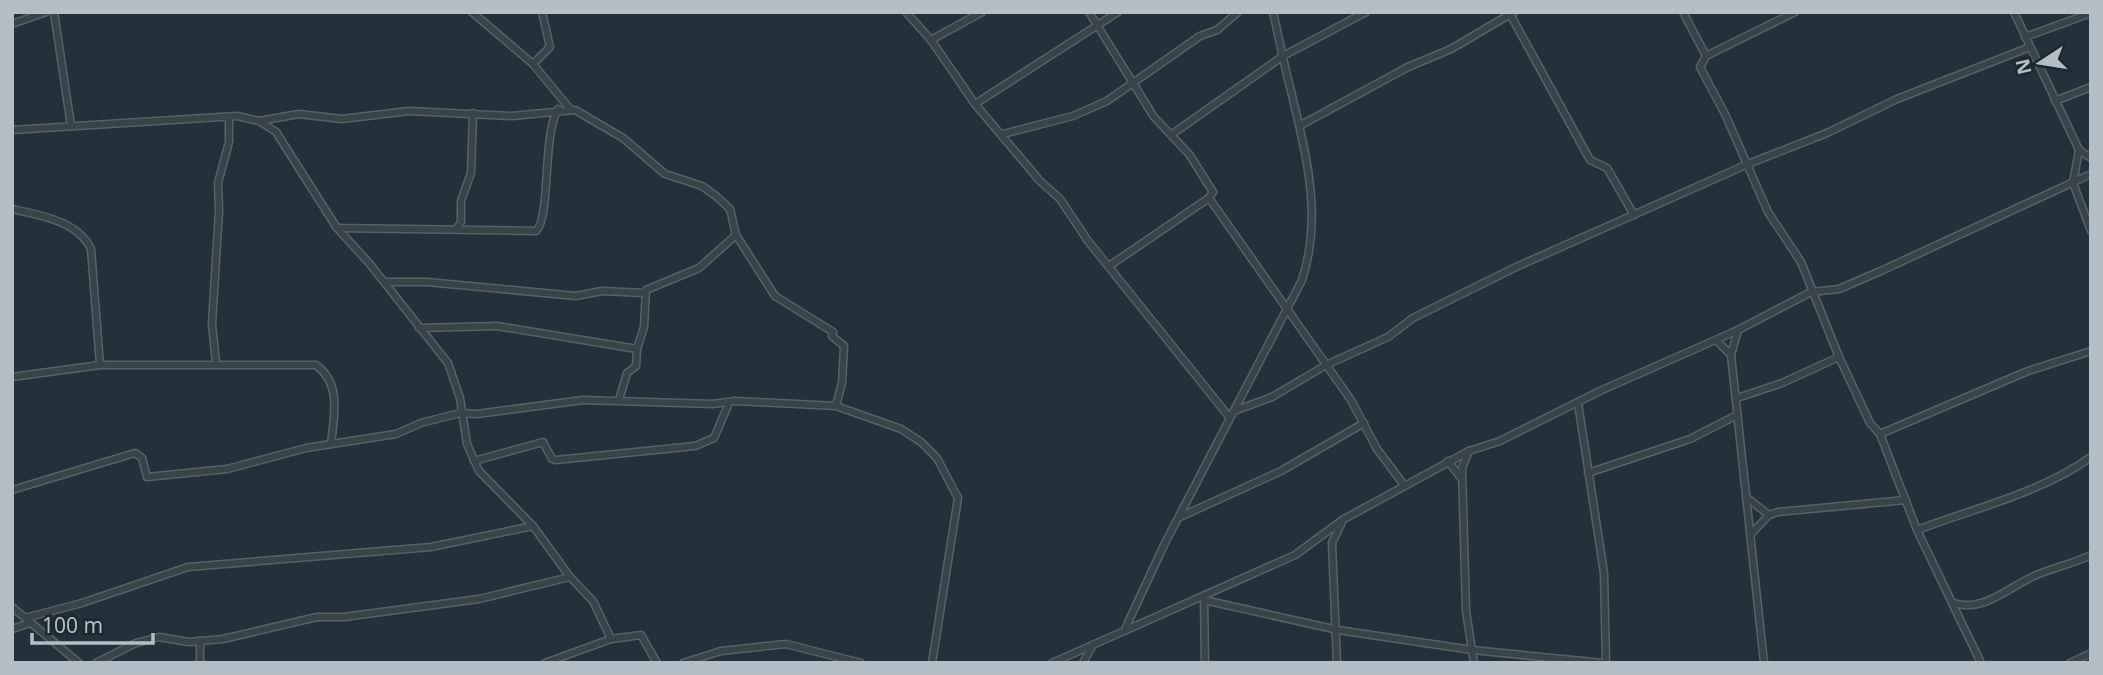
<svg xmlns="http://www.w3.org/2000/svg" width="2103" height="675" font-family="'Noto Sans',sans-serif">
	<rect width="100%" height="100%" fill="#24313a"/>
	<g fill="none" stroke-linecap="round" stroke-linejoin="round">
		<defs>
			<g id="minor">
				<polyline points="54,12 71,126"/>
				<polyline points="472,12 533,64 570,109"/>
				<polyline points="906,12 931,40 975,104 1040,181 1060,199 1088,241 1230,418"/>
				<polyline points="1089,12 1154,117 1189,154 1213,192 1209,198 1351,400 1377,449 1404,485"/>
				<polyline points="1683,12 1706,56 1700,67 1725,114 1768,212 1801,262 1839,357 1870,423 1880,434 1917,530 1981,663"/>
				<polyline points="2014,12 2079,150 2091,158"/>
				<polyline points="1510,14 1590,160 1607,168 1634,215"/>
				<polyline points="12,24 46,12"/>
				<polyline points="2025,37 2091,13"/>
				<polyline points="931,40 982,12"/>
				<polyline points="1706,56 1795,12"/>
				<polyline points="533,64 550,47 542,12"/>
				<polyline points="2055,101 2091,87"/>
				<polyline points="975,104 1118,12"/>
				<polyline points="259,121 299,114 342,119 409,111 512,116 575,110 623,138 665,174 702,186 716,196 730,209 736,235 775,296 833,332 832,336 844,346 842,383 836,406"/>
				<polyline points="1301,125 1408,67 1451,49 1514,12"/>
				<polyline points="12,130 237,116 259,121 276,132 337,228 369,263 448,363 460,398 467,444 479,471 533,526 570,577 593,601 611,639"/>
				<polyline points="1003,134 1073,116 1107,101 1200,36 1217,30 1238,12"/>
				<polyline points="1171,135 1283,56 1366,12"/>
				<polyline points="2079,150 2073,183 2091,231"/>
				<path d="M12 209C40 215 78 221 91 249L100 365"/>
				<path d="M337 228 536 231C551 218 542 136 558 109"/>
				<polyline points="456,229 461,222 461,201 471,173 473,113"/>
				<polyline points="1109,266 1209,198"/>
				<polyline points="385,282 427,282 576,296 602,291 644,293"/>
				<polyline points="419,328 497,326 637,349"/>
				<polyline points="1738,330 1731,355 1764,663"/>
				<polyline points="1716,340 1731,355"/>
				<polyline points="216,363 212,324 219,211 218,183 229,142 229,117"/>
				<path d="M12 377 100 365H316C342 384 334 416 331 444"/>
				<polyline points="1737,398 1782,383 1839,357"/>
				<polyline points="619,400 627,373 636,366 637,349 644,327 646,290 699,268 736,235"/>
				<polyline points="1578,403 1604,573 1606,663"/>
				<polyline points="1234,411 1272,397 1326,365 1388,337 1413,318 1516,267 1748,164 1827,133 1897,99 2030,47"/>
				<polyline points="1880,434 2028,371 2091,351"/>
				<polyline points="1469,451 1462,468 1466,611 1474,663"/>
				<polyline points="474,461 543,442 552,459 556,460 695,446 714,438 729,403"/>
				<polyline points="1448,461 1461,478"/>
				<polyline points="1588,473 1690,439 1737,415"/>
				<polyline points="12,490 135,453 142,458 147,477 227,469 306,448 396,434 421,423 460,413 477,414 583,400 713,404 735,401 836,406 901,429 921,442 937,458 958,498 932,663"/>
				<polyline points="1746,497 1769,515"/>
				<polyline points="1180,517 1281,471 1364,423"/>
				<path d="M1917 530C1973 509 2043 492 2091 457"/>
				<polyline points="1751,534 1769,515 1778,512 1906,500"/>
				<polyline points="1204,598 1205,663"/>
				<polyline points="1204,600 1338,630 1472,650 1603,663"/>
				<path d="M1954 603C1983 613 2009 587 2034 576 2052 568 2072 564 2091 555"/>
				<polyline points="12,607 79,663"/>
				<polyline points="25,618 82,603 188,567 431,547 533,526"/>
				<path d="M1126 627 1164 545 1302 280C1323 215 1306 155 1291 91 1284 65 1279 38 1273 12"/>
				<polyline points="12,629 30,623"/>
				<polyline points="96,663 136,643 159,637 189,642 223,639 317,617 344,617 479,599 570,577"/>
				<polyline points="200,663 200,641"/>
				<polyline points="545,663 611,639 641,635 657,663"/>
				<polyline points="683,663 721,651 786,644 861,663"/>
				<polyline points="1052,663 1295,555 1344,519 1469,451 1500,441 1602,390 1738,330 1811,292 1839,289 1883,270 2091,174"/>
				<polyline points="1083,663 1092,646"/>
				<polyline points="1337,663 1332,543 1341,524"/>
				<polyline points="2070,663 2091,653"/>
			</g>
		</defs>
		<use href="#minor" stroke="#566168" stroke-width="9"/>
		<use href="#minor" stroke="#38434a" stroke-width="6"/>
	</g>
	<rect width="2103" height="675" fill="none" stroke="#b3bec6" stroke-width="28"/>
	<g transform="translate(2040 63) rotate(258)" stroke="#1d282f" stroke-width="5" paint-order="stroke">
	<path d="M0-5L12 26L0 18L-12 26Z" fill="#b3bec6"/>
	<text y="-10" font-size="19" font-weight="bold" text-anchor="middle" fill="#b3bec6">N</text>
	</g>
	<path d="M32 633v10h121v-10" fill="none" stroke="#b3bec6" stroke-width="3.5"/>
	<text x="42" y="633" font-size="21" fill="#b3bec6" stroke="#1d282f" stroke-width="5" paint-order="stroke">100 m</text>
</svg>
